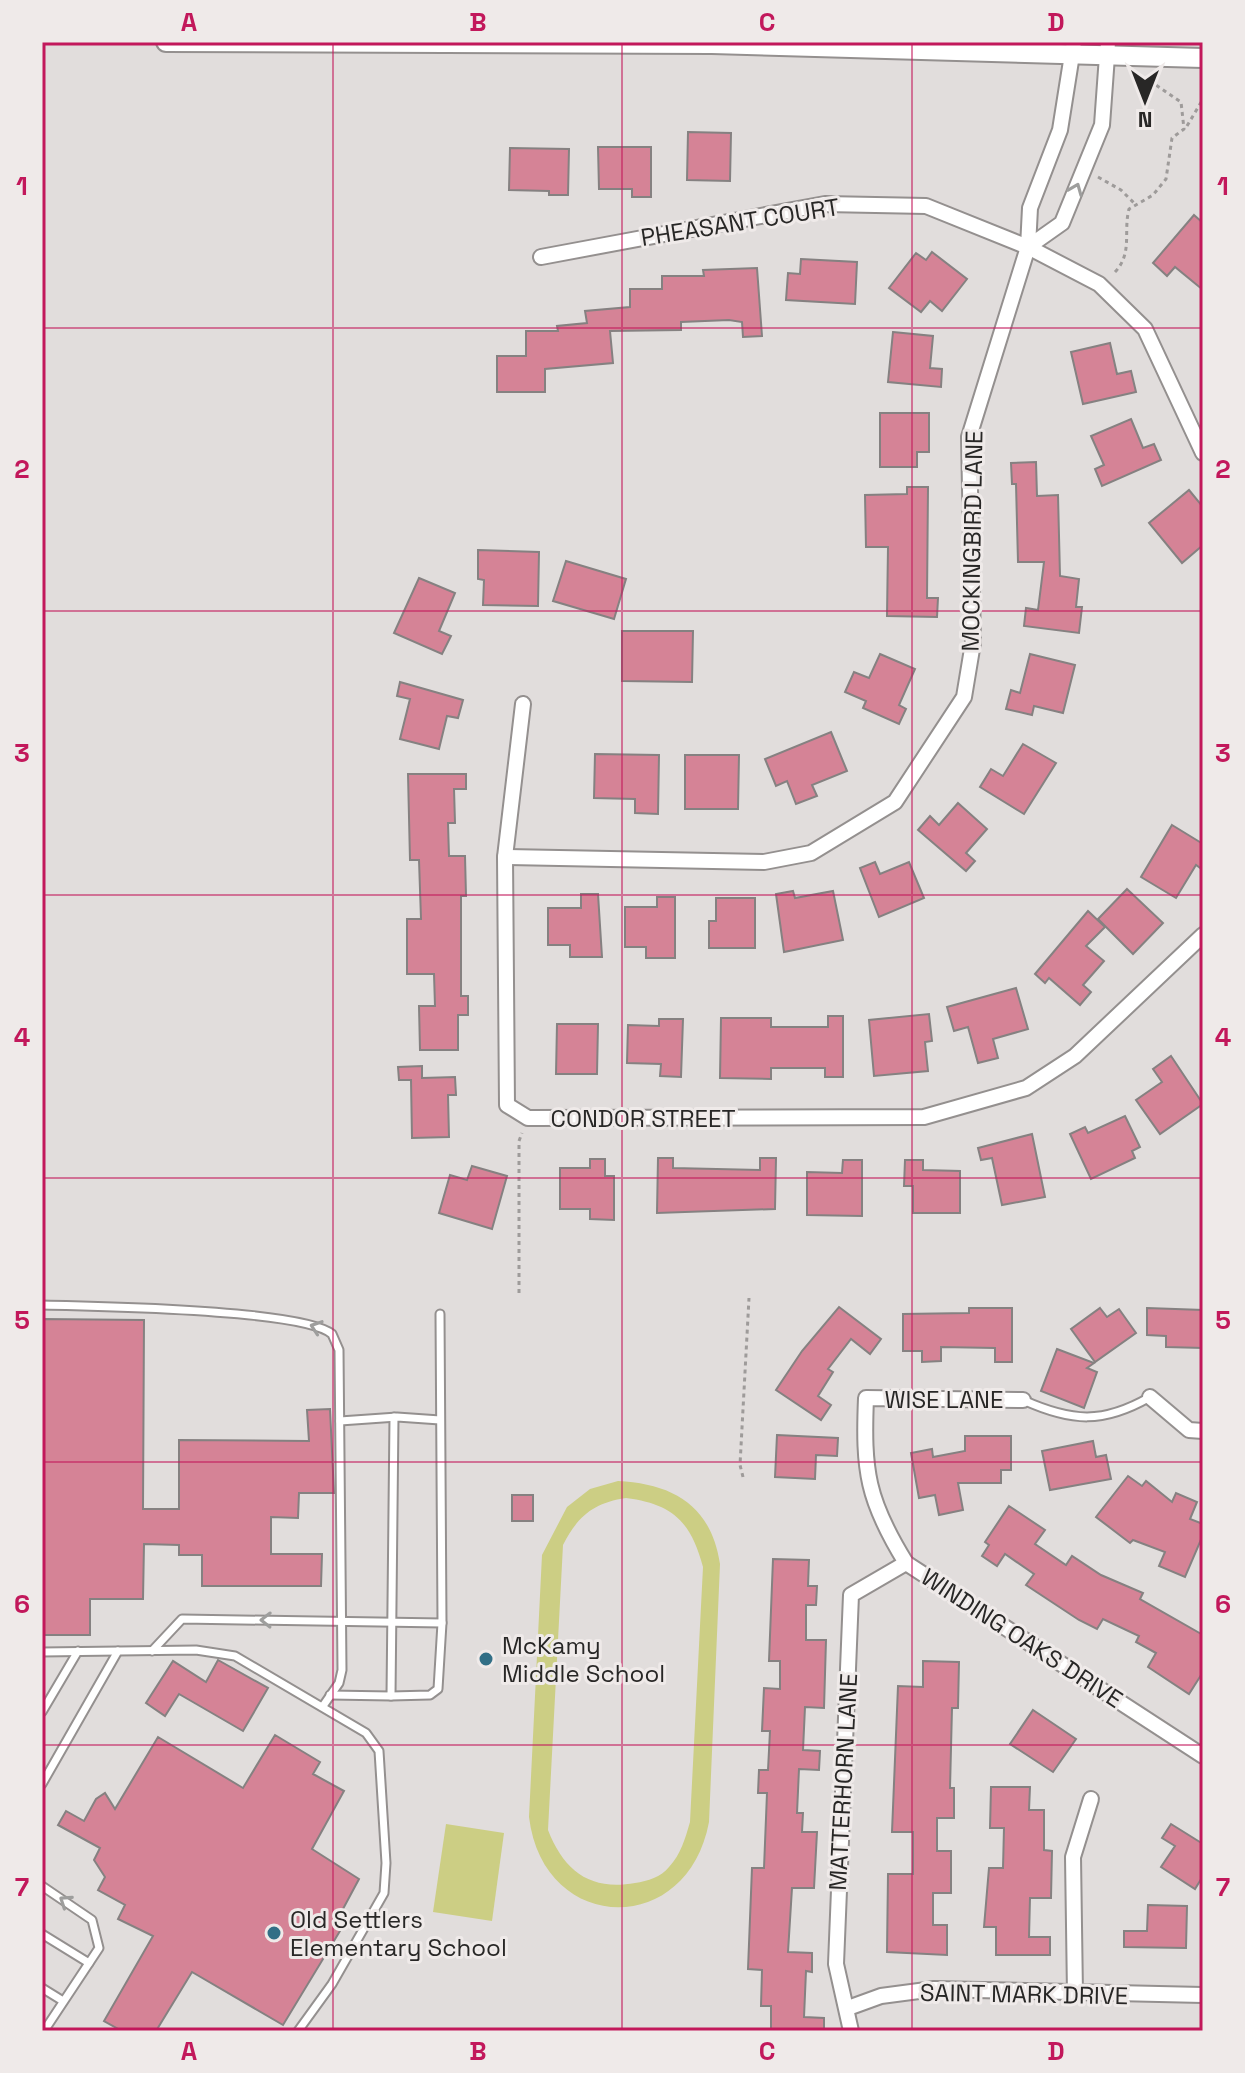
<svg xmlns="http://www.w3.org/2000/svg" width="1245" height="2073" font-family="'Space Grotesk',sans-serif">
	<rect width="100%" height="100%" fill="#e1dddc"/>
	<g fill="#ccce84" fill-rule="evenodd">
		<path d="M618 1481C673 1484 711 1505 720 1564L709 1822C687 1939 543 1934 529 1817L542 1555 567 1507 590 1489ZM626 1498C673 1504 691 1522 703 1567L690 1822C685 1839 681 1854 669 1867 661 1877 648 1881 635 1883 590 1891 564 1871 548 1830L563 1545C578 1516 593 1503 626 1498Z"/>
		<polygon points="446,1824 504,1833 492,1921 433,1912"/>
	</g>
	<g fill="#d58396" stroke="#858181" stroke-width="2">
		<polygon points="688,132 731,133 730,181 687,180"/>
		<polygon points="598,147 651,147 651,197 632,197 632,189 599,189"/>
		<polygon points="510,148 569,149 568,195 549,195 549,191 509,190"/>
		<polygon points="1194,215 1203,223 1203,290 1175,267 1167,276 1153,263"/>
		<polygon points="932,252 967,279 942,311 930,301 921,312 889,288 916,253 926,260"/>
		<polygon points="801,259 857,262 855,304 786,300 788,273 800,274"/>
		<polygon points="757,268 762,336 743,337 742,322 729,320 681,322 681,330 610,331 613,363 545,369 545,392 497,392 497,356 526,356 526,331 558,331 557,326 587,323 585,311 630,307 630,289 662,289 662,276 704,276 703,270"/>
		<polygon points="893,332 933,336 930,368 942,369 941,387 888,382"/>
		<polygon points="1110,343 1117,374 1131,371 1136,392 1083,404 1071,352"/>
		<polygon points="880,413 929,413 929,452 917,452 917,467 880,467"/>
		<polygon points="1131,419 1143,448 1154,444 1161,460 1102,486 1095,469 1104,465 1091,436"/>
		<polygon points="1036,462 1037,496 1058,495 1060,576 1079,579 1076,607 1082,607 1079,633 1024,626 1026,608 1038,610 1044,562 1018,562 1016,484 1012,484 1011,463"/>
		<polygon points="907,487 928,487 927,598 938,598 937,617 887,616 888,547 866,547 865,495 907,494"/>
		<polygon points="1189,490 1203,507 1203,545 1182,563 1149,523"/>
		<polygon points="478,550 539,552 538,606 483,605 484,580 478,579"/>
		<polygon points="566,561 626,579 614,619 553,601"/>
		<polygon points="419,578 455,593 439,631 451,636 442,654 394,633"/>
		<polygon points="622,631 693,631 692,682 622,681"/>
		<polygon points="880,654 915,669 899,705 906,709 899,724 863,708 866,701 845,692 854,672 869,678"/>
		<polygon points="1030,654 1075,665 1063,713 1034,706 1032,715 1006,709 1011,690 1020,693"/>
		<polygon points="400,682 463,700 458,718 447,716 439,749 400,739 410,699 397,696"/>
		<polygon points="831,732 847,771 812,785 817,796 796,804 787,781 776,786 765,759"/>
		<polygon points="1023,744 1056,763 1024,814 980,787 991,769 1003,776"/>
		<polygon points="595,754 659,755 658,814 635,813 635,799 594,798"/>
		<polygon points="685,755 739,755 738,809 685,809"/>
		<polygon points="408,774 466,774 466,789 454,789 455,823 448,823 449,856 465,856 466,896 461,896 461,996 468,996 468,1015 458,1015 458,1050 420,1050 419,1006 435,1006 434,974 407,974 407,919 421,919 419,860 410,860"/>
		<polygon points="958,803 987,829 966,853 975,861 966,871 918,830 930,816 939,825"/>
		<polygon points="1172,825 1203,844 1203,870 1196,865 1176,898 1141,877"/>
		<polygon points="875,862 880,874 909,862 924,898 879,917 860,868"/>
		<polygon points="1127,889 1163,923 1133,954 1098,919"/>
		<polygon points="793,891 795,898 833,891 843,940 784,952 776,894"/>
		<polygon points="581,894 598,894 602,957 570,957 570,945 548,945 548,908 581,908"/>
		<polygon points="657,897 675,897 675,958 646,958 646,947 625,947 625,907 657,907"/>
		<polygon points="716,898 755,898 755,948 709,948 709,921 716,921"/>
		<polygon points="1088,911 1105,927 1086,946 1104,961 1083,985 1091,992 1080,1005 1049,978 1045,983 1035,974"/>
		<polygon points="1016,988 1028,1029 993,1039 998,1058 978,1063 968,1027 954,1031 947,1007"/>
		<polygon points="929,1014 932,1041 925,1042 928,1071 874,1076 869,1020"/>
		<polygon points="828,1016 843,1016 843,1077 825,1077 825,1068 771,1068 771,1079 720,1078 721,1018 771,1018 771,1027 828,1027"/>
		<polygon points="659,1019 683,1019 681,1077 660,1076 661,1064 627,1063 628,1025 659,1026"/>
		<polygon points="557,1024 598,1024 597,1074 556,1074"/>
		<polygon points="1171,1056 1203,1104 1160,1134 1136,1100 1162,1082 1153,1069"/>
		<polygon points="422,1066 422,1078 455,1077 456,1095 448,1095 449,1137 412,1138 411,1080 399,1080 398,1067"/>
		<polygon points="1125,1116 1140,1147 1132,1151 1135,1158 1091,1179 1070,1134 1085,1127 1088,1133"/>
		<polygon points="1032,1134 1045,1197 1002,1205 992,1158 981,1160 978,1148"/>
		<polygon points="658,1158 673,1158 673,1168 760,1170 760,1158 776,1158 775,1209 657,1213"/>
		<polygon points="590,1159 605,1159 605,1176 614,1176 614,1220 590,1219 590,1209 560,1209 560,1168 590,1168"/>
		<polygon points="843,1160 862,1160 862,1216 807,1215 807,1172 842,1173"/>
		<polygon points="905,1160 923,1160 923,1170 960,1171 960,1213 913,1213 913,1186 904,1186"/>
		<polygon points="472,1166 507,1176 492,1229 439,1213 450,1175 467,1180"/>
		<polygon points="839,1307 881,1339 870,1354 851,1339 828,1369 833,1372 818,1396 831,1405 821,1420 776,1390 802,1351"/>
		<polygon points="969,1308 1012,1308 1012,1362 995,1362 995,1348 941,1347 941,1361 922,1362 922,1351 903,1351 903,1314 969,1313"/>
		<polygon points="1100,1308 1107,1317 1119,1309 1136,1333 1095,1362 1071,1329"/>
		<polygon points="1147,1308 1203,1310 1203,1348 1166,1347 1166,1336 1147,1335"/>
		<polygon points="42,1319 144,1320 143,1509 179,1509 179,1440 309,1441 307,1410 330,1409 334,1493 299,1493 298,1518 271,1517 271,1554 322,1554 321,1586 202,1586 202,1555 179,1555 179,1545 144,1544 143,1599 90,1599 90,1635 42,1635"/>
		<polygon points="1057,1349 1094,1363 1087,1368 1097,1372 1084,1408 1041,1391"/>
		<polygon points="777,1435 838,1438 837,1456 816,1455 815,1479 775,1477"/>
		<polygon points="965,1436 1011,1436 1011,1470 1001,1470 1001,1483 958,1483 963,1510 939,1515 935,1495 919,1498 911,1453 932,1449 933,1457 965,1451"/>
		<polygon points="1093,1441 1096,1457 1106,1455 1111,1479 1050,1490 1042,1451"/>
		<polygon points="1128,1476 1142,1486 1146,1481 1172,1502 1176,1493 1197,1502 1190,1519 1203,1524 1203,1535 1185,1577 1159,1566 1165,1552 1133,1540 1130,1543 1096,1517"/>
		<rect x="512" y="1495" width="21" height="26"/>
		<polygon points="1009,1506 1045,1530 1035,1544 1066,1565 1072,1556 1101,1575 1143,1593 1140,1599 1203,1635 1203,1672 1189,1694 1148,1667 1156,1653 1136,1642 1139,1636 1103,1619 1097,1629 1079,1620 1026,1585 1034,1574 1005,1554 997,1566 982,1556 989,1545 985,1542"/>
		<polygon points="773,1559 809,1560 808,1586 817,1586 816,1605 806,1605 806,1640 826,1640 824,1708 805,1707 803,1750 820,1751 819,1770 799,1769 797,1813 803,1813 802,1832 817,1832 814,1888 792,1888 788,1952 812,1953 812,1972 806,1971 804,2017 824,2018 824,2031 771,2031 771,2006 761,2006 762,1970 748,1969 752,1868 764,1868 767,1793 758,1793 759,1770 768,1770 770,1731 762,1731 764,1688 780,1689 780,1661 769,1661"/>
		<polygon points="218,1660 268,1688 243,1731 179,1694 165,1716 146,1703 173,1661 206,1682"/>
		<polygon points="923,1661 959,1662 958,1708 952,1708 950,1788 954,1788 954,1818 937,1818 937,1851 951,1851 951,1893 933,1893 933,1925 947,1925 947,1955 887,1952 888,1874 913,1874 913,1832 892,1832 898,1686 923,1687"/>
		<polygon points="1033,1710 1076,1739 1053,1772 1010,1744"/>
		<polygon points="275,1735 320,1762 313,1774 344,1791 312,1849 359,1879 336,1922 340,1931 283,2025 192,1972 156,2031 122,2031 104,2021 153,1936 118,1919 125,1905 98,1890 105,1877 94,1860 100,1848 58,1825 66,1811 84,1821 96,1799 105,1793 115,1809 158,1737 243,1788"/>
		<polygon points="991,1787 1030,1787 1029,1810 1044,1810 1044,1850 1052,1851 1051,1898 1030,1898 1029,1937 1050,1937 1050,1955 996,1955 996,1927 984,1927 989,1868 1003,1868 1004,1828 990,1828"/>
		<polygon points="1171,1824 1203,1844 1203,1876 1195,1889 1161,1867 1175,1846 1162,1838"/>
		<polygon points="1148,1905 1187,1906 1186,1948 1124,1947 1124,1931 1147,1931"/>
	</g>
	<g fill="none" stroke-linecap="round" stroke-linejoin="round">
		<defs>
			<g id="lane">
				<path d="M42 1305C90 1306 303 1309 332 1334L339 1350 342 1670 339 1683 323 1706"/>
				<path d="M1023 1400C1072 1422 1103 1424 1150 1397"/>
				<polyline points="340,1421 397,1417 440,1420"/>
				<polyline points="152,1651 182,1619 442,1623 440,1314"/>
				<polyline points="42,1652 196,1650 235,1656 366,1733 379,1751 386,1863 384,1893 332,1984 298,2031"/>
				<polyline points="330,1695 391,1696 394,1417"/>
				<polyline points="391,1696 430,1695 438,1689 442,1623"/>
				<polyline points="42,1712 78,1651"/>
				<polyline points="42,1784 118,1651"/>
				<polyline points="42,1886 92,1920 99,1948 44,2031"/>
				<polyline points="42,1934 89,1963"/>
				<polyline points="42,1988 63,2001"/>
			</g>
			<g id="street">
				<polyline points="1028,247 1062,223 1102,125 1108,42"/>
				<polyline points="541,257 825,204 926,206 1028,247 1099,284 1145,329 1203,453"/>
				<polyline points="523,704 505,857 507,1105 528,1118 924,1117 1026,1088 1075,1056 1203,935"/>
				<polyline points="505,857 764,862 811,853 895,802 964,697 973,643 969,437 1028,247 1030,208 1060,130 1074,42"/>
				<polyline points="1150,1397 1189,1430 1203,1431"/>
				<path d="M1023 1400 866 1398C863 1471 867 1500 906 1563L1203 1756"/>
				<polyline points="1075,1994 1073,1857 1091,1799"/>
				<polyline points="848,2008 881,1996 934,1989 1203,1995"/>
				<polyline points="851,2031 836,1964 851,1595 906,1563"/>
			</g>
			<polyline id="secondary" points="166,42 712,44 1203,58"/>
		</defs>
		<use href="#lane" stroke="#94908f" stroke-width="11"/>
		<use href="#street" stroke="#94908f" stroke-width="18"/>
		<use href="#secondary" stroke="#94908f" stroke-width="22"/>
		<g stroke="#9e9b9a" stroke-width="3" stroke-dasharray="4 4" stroke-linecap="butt">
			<polyline points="1187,126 1203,99"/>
			<polyline points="1098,177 1121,190 1135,204"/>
			<path d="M1115 272C1133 253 1123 232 1129 209L1153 195 1166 179 1172 138 1184 129 1181 102 1156 85"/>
			<polyline points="519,1293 519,1141 522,1133"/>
			<polyline points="743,1477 740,1465 749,1298"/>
		</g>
		<use href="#lane" stroke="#fff" stroke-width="7"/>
		<use href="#street" stroke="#fff" stroke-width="14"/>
		<use href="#secondary" stroke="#fff" stroke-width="18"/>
	</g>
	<defs><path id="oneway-chevron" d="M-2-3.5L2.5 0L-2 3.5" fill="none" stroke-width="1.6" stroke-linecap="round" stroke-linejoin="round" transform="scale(2)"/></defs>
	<g stroke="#9e9e9d">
		<use href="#oneway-chevron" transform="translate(1076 189) rotate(-68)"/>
		<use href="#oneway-chevron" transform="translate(316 1327) rotate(-161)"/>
		<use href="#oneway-chevron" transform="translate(266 1620) rotate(-179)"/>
		<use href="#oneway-chevron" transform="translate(65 1901) rotate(-146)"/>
	</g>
	<path fill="none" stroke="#c2185b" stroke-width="2" stroke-opacity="0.55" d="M333 42V2031M622 42V2031M912 42V2031M42 328H1203M42 611H1203M42 895H1203M42 1178H1203M42 1462H1203M42 1745H1203"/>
	<g fill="#326f86" stroke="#efeae9" stroke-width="3">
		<circle cx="486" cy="1659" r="8"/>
		<circle cx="274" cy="1933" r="8"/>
	</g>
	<g text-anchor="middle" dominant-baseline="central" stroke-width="6" stroke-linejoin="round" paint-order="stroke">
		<g font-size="24" fill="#282726" stroke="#efeae9">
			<text transform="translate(740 222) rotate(-9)">PHEASANT COURT</text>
			<text transform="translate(972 541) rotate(-89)">MOCKINGBIRD LANE</text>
			<text x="643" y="1118">CONDOR STREET</text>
			<text x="944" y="1399">WISE LANE</text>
			<text transform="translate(1022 1638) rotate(33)">WINDING OAKS DRIVE</text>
			<text transform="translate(843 1782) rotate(-87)">MATTERHORN LANE</text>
			<text transform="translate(1024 1994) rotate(1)">SAINT MARK DRIVE</text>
		</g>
		<g font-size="24" fill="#282726" stroke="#efeae9" text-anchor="start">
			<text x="502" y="1645">McKamy<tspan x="502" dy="28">Middle School</tspan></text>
			<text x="290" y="1919">Old Settlers<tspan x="290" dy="28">Elementary School</tspan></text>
		</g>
	</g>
	<rect width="1245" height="2073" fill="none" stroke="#efeae9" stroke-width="88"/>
	<g transform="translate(1145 100) rotate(180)" stroke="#efeae9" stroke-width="6" paint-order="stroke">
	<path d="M0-6L14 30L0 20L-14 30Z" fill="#282726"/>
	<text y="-12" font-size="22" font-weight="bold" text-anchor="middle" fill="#282726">N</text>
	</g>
	<rect x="44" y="44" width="1157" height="1985" fill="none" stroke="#c2185b" stroke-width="3"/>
	<g font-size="26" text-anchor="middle" font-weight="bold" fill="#c2185b">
		<text x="189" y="31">A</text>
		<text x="478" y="31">B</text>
		<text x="767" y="31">C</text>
		<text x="1056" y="31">D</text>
		<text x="22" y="195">1</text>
		<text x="1223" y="195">1</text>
		<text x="22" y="478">2</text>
		<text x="1223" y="478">2</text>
		<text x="22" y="762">3</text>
		<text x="1223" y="762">3</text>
		<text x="22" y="1046">4</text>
		<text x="1223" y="1046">4</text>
		<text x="22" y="1329">5</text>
		<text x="1223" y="1329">5</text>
		<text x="22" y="1613">6</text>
		<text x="1223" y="1613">6</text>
		<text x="22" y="1896">7</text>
		<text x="1223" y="1896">7</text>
		<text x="189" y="2060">A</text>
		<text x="478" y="2060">B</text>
		<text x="767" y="2060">C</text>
		<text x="1056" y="2060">D</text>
	</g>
</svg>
